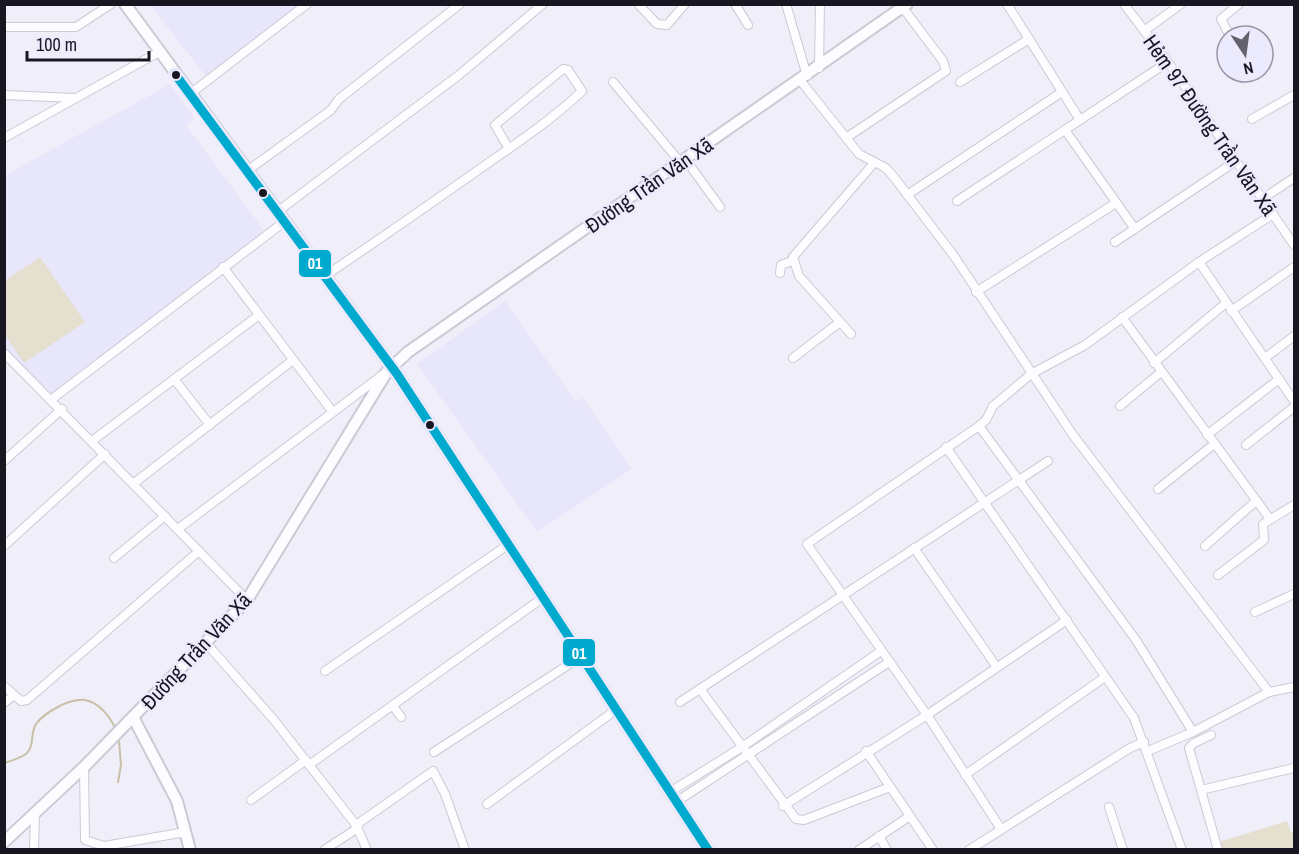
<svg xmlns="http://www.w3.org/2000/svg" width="1299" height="854" font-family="'Archivo Narrow',sans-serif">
	<rect width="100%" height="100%" fill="#f0eef9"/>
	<g fill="#e8e6fb">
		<polygon points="150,5 302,5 206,76"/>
		<polygon points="170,84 195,119 186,125 265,232 53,395 5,349 4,176"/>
		<polygon points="505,301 576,402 583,398 632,469 537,532 417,364"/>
	</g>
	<g fill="#e5dfcf">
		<polygon points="40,257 85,322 24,363 5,335 5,281"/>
		<polygon points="1287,821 1291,833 1294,832 1294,849 1221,849 1219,842"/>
	</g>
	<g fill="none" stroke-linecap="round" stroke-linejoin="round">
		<g stroke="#c7c0a6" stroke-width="2">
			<path d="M4 763C11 761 20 758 26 754 35 746 30 733 36 724 45 712 70 698 85 700 99 702 110 717 115 728"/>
			<polyline points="118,782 121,765 119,741"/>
		</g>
		<defs>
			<g id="street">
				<polyline points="638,4 657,24 667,25 685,4"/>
				<polyline points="735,4 748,25"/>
				<polyline points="786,4 807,76"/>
				<polyline points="1007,4 1080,120"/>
				<polyline points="1124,4 1168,62 1294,245"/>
				<polyline points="4,27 76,27 111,4"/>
				<polyline points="1144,31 1181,4"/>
				<polyline points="1230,36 1221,19 1239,4"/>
				<polyline points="819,68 820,4"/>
				<polyline points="800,80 859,154 886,168 893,176 954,256 1073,435 1269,692 1294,687"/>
				<polyline points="613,82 681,163"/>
				<polyline points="960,82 1029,39"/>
				<polyline points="190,94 307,4"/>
				<polyline points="4,95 75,98"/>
				<polyline points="1252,119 1294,95"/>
				<polyline points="1065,130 1135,229"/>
				<polyline points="4,138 159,52"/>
				<polyline points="846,138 946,71 943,61 903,8"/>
				<polyline points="686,160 720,207"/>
				<polyline points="247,171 331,110 339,99 460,4"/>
				<polyline points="907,195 1062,92"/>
				<polyline points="1262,199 1294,178"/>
				<polyline points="957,201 1168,62"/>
				<polyline points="277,212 459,75 543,4"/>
				<polyline points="1115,242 1236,161"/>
				<polyline points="1199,262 1294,401"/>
				<polyline points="223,267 332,411"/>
				<polyline points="780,273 781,265 792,261"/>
				<path d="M325 276C381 238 436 200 491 161 523 139 555 117 582 91L568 70 563 69 495 125 509 149"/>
				<polyline points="976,292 1116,203"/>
				<polyline points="1231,311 1294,267"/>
				<polyline points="1122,317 1270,519"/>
				<polyline points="851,334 799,276 793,257 874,163"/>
				<polyline points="4,353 247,600"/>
				<polyline points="793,358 840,322"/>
				<polyline points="1265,358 1294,336"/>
				<polyline points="1154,363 1226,303"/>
				<polyline points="174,379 210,425"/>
				<polyline points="52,399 284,222"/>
				<polyline points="1120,406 1161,372"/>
				<polyline points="979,426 1136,640 1193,732"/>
				<polyline points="1207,435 1279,379"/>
				<polyline points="92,441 259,315"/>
				<polyline points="1246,445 1294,407"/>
				<polyline points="946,447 1134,718 1182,850"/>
				<polyline points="4,461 62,409"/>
				<polyline points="133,484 293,360"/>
				<polyline points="1158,489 1213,445"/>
				<polyline points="178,529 385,373"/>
				<polyline points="4,546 105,454"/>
				<polyline points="1205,546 1256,501"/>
				<polyline points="914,548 996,666"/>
				<polyline points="114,558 165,516"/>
				<polyline points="1218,575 1264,540 1263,524 1294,505"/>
				<polyline points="1255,612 1294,594"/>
				<polyline points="207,644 274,720 356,825 367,850"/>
				<polyline points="325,671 509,544"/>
				<polyline points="4,686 21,701 27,700 199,551"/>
				<polyline points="700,689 796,819 804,820 890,787"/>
				<polyline points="680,702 1048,461"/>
				<polyline points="4,703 14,695"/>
				<polyline points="393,706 401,717"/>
				<polyline points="866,751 933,850"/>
				<polyline points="1148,751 1193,732 1269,692"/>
				<polyline points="434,752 582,656"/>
				<polyline points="309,765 544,597"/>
				<polyline points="84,767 85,840 104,846"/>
				<polyline points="965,775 1105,677"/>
				<polyline points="1201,790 1189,748 1194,743 1211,735"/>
				<polyline points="670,792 742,747 881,651"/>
				<polyline points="251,800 306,760"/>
				<polyline points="676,802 889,662"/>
				<polyline points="487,804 617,709"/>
				<polyline points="783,806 927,715 1067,620"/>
				<polyline points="1109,807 1123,850"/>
				<polyline points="356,825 433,771 445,794 465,850"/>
				<polyline points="1001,829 927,715 807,544 979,426 986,420 993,406 1031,374 1085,345 1199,262 1273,214"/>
				<polyline points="879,836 887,850"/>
				<polyline points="104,848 104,846 186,832"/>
				<polyline points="34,850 35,812"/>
				<polyline points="324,850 358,828"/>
				<polyline points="859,850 910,816"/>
				<polyline points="969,850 1130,748 1144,742"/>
				<polyline points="1218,850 1201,790 1294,768"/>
			</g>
			<g id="secondary">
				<polyline points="125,4 397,374 708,850"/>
				<polyline points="392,367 408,352 907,4"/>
				<polyline points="133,717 177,801 190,850"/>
				<polyline points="4,842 84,767 247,600 388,370"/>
			</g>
		</defs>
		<use href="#street" stroke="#cbcad5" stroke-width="10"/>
		<use href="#secondary" stroke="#cbcad5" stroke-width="14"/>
		<use href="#street" stroke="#fdfcfe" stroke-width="8"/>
		<use href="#secondary" stroke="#fdfcfe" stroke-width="10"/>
		<defs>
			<polyline id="bus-1" points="175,74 397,374 708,850"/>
		</defs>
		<use href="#bus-1" stroke="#eceafd" stroke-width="14"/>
		<use href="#bus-1" stroke="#00a9ce" stroke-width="9"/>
	</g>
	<g fill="#181721" stroke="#eceafd" stroke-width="2">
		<circle cx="176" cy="75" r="5"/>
		<circle cx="263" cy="193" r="5"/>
		<circle cx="430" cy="425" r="5"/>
	</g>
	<g text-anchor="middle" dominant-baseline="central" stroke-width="5" stroke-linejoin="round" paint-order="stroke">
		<g font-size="21" fill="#181721" stroke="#eceafd">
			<text transform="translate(1210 125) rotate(55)">Hẻm 97 Đường Trần Văn Xã</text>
			<text transform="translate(649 185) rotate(-35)">Đường Trần Văn Xã</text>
			<text transform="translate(196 651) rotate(-47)">Đường Trần Văn Xã</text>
		</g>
	</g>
	<g stroke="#eceafd" stroke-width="2">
		<rect x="298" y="249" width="34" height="29" rx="6" fill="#00a9ce"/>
		<rect x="562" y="638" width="34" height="29" rx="6" fill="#00a9ce"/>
	</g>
	<g font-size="16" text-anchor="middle" font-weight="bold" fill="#fff">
		<text x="315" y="269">01</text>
		<text x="579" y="659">01</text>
	</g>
	<rect width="1299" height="854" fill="none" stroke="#181721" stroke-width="12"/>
	<g transform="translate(1245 54) rotate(167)"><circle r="28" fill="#eceafd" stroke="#9796a5" stroke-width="1.5"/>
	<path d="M0-4.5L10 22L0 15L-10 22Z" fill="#64626d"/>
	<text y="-9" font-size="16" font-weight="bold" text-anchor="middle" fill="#181721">N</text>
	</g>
	<path d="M27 51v9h122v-9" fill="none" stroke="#181721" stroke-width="3"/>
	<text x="36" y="51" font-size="18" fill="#181721" stroke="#eceafd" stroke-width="4.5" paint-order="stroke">100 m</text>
</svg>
